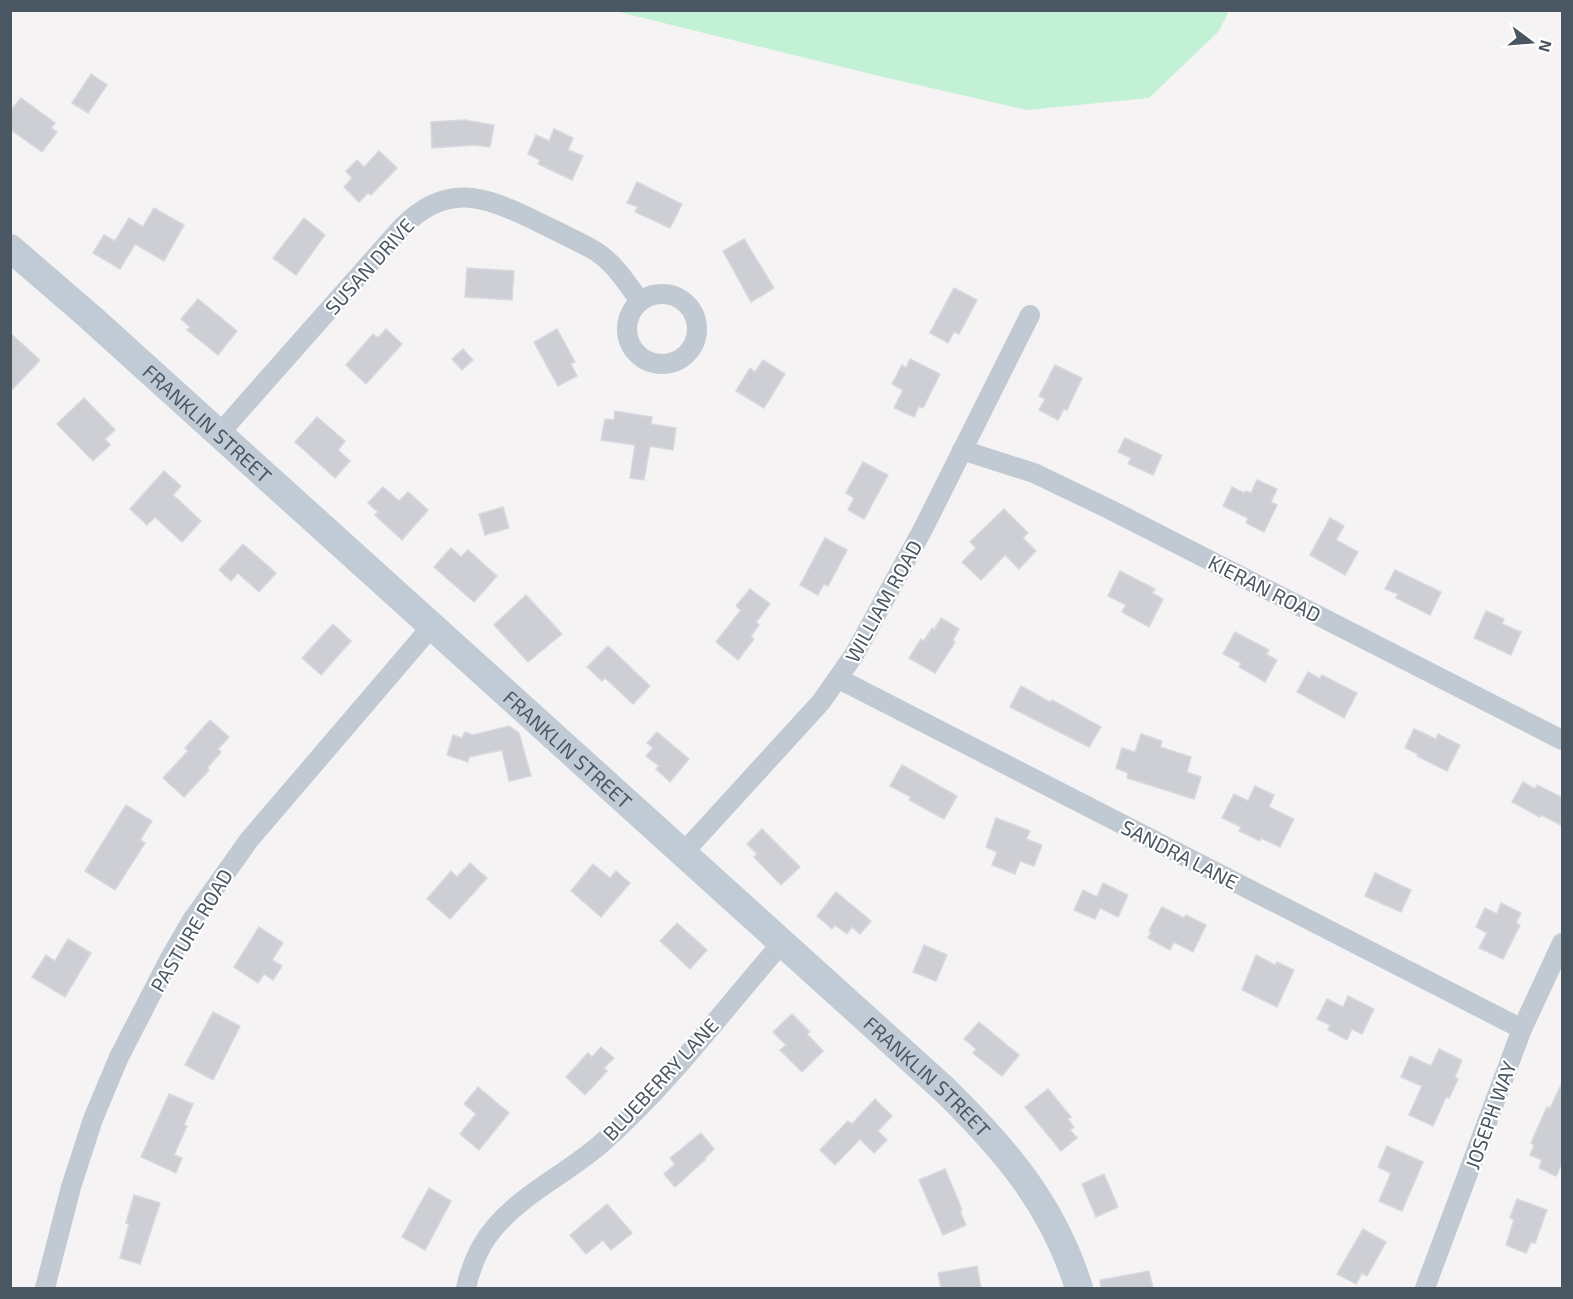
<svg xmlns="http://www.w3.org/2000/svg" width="1573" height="1299" font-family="'Exo 2',sans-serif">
	<rect width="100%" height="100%" fill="#f5f3f3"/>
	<polygon fill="#c3f1d5" points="615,11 1229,10 1229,11 1219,31 1149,98 1027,110 875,75"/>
	<g fill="#cdcfd5" stroke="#d7d9de" stroke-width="1.5">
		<polygon points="91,74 107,85 88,113 72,103"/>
		<polygon points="21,98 55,123 51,128 57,132 42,152 10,129 10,111"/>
		<polygon points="464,120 494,125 490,147 474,145 432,148 431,122"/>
		<polygon points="554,129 573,138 568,150 583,156 572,180 538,164 540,160 528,154 536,135 549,141"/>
		<polygon points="379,151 397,168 371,195 368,193 359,202 344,187 352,178 346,171 357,160 364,167"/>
		<polygon points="637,182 682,204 670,228 635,212 638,207 627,203"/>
		<polygon points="154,208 184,225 164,261 135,244 120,269 93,253 104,235 115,241 129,218 143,227"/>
		<polygon points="304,218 325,235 296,275 273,258"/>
		<polygon points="744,239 774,288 751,302 723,251"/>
		<polygon points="467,268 514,271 512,300 465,297"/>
		<polygon points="954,288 977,300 959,334 954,332 948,343 930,333"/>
		<polygon points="198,299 237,331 218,355 187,330 190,327 181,319"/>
		<polygon points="386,329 402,344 366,384 346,365 373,334 378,338"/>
		<polygon points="557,329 575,362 571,364 577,376 558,386 534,342"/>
		<polygon points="10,333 40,360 10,392"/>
		<polygon points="463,349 473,360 462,370 452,359"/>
		<polygon points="910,359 940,374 923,408 919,406 914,417 894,408 903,390 892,384 902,365 906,368"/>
		<polygon points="763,360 785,374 764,408 736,391 750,368 755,372"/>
		<polygon points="1055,365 1082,378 1067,410 1064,409 1058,420 1039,410 1045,399 1039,396"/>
		<polygon points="84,398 115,430 105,439 110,445 93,461 57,424"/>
		<polygon points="615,411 652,417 651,424 676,428 673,450 650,446 644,480 630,478 635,445 601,440 605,419 614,420"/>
		<polygon points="317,417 345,441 338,450 350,461 335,478 295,442"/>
		<polygon points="1125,438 1162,455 1153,475 1128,464 1131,458 1118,452"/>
		<polygon points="863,462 888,475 864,519 848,510 854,498 846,493"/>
		<polygon points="164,471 181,486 173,495 201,521 182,542 155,517 147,525 130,509"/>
		<polygon points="1257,480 1277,489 1271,502 1277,505 1264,532 1246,523 1248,518 1223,506 1232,487 1244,493 1246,491 1251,493"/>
		<polygon points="383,487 399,501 408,492 428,510 402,540 375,515 378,512 368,503"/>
		<polygon points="503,507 509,528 485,535 479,514"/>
		<polygon points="1004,509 1028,533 1023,538 1036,551 1019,569 1005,555 981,580 962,562 976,548 970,542"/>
		<polygon points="1330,518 1344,526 1336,540 1358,552 1345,575 1310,555"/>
		<polygon points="825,538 847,550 828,586 824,584 818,595 800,585"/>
		<polygon points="243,544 276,573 259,592 238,573 231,581 219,570"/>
		<polygon points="451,548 461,557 468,550 497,576 474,602 434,567"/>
		<polygon points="1395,570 1441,592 1430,615 1396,598 1398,594 1385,589"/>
		<polygon points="1120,571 1155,589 1152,593 1163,599 1149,627 1122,612 1126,605 1108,596"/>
		<polygon points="750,589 770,604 756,622 759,625 751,636 754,639 738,660 716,642 741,610 736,606"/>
		<polygon points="526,595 562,634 528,662 494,625"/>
		<polygon points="1486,611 1504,619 1502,624 1521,632 1511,655 1474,638"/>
		<polygon points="941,618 959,629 953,640 955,642 935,673 909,658 921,639 924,641 932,628 934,630"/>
		<polygon points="333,624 351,641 321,675 302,658"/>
		<polygon points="1235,632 1269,650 1266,654 1277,660 1265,682 1239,667 1241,663 1223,654"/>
		<polygon points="608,646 650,686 633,704 605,678 602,681 587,667"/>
		<polygon points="1308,672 1320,679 1322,675 1357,693 1344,718 1297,692"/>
		<polygon points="1021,686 1050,702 1052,700 1101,727 1089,747 1010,707"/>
		<polygon points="210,720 229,737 218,749 221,752 207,768 209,770 184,797 163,778 188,751 185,748"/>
		<polygon points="509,726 519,733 531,776 509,781 502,750 469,757 468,762 447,755 453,735 462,738 465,732 473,735"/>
		<polygon points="1414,729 1436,739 1438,734 1460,745 1447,771 1417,756 1418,754 1405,748"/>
		<polygon points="657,732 689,759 670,782 656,769 659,766 646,756 653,748 647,743"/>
		<polygon points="1141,734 1162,741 1160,747 1191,757 1187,772 1201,777 1194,799 1127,778 1128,773 1116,768 1122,748 1135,752"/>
		<polygon points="902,765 957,796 944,819 909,800 911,797 890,786"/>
		<polygon points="1523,782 1535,789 1537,785 1563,798 1563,826 1541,815 1540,817 1512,802"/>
		<polygon points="1255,786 1274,795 1269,807 1294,819 1280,847 1261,838 1260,841 1239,831 1241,827 1222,818 1234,794 1248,801"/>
		<polygon points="126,805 152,821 140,840 145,843 115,890 85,871"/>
		<polygon points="996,818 1030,831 1026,839 1042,845 1034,866 1020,861 1015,874 992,865 997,852 986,847"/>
		<polygon points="762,829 800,867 781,885 754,857 757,854 747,844"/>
		<polygon points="470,863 487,878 450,919 427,899 451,871 457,877"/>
		<polygon points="593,864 610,878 616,871 630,883 601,917 571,891"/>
		<polygon points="1375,873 1411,890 1401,912 1365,896"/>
		<polygon points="1103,883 1128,895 1118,917 1100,908 1095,919 1074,910 1083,890 1097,897"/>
		<polygon points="836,892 871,921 860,934 852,927 847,934 835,925 832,929 817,916"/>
		<polygon points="1501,903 1521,913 1516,923 1520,925 1503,959 1479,948 1487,933 1476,927 1485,908 1497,914"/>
		<polygon points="1162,907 1184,918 1186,915 1206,925 1193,952 1174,942 1170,950 1148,938 1151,932 1149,931"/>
		<polygon points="677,923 707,950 690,969 660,941"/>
		<polygon points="259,927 283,943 272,960 282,966 273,980 264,974 258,983 234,967"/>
		<polygon points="68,939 91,953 65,997 32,977 46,955 55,961"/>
		<polygon points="924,945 947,955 936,981 913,972"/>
		<polygon points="1256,955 1275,965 1277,962 1294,970 1277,1007 1242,990"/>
		<polygon points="1348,996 1374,1009 1362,1034 1352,1029 1347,1040 1328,1030 1330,1025 1317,1019 1327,999 1343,1007"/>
		<polygon points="213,1012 240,1026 213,1080 185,1065"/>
		<polygon points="792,1014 810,1032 807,1034 823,1051 802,1072 780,1050 786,1045 773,1032"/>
		<polygon points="979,1022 1019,1055 1002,1076 973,1053 976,1049 964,1039"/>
		<polygon points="601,1047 614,1058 604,1068 607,1071 585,1095 566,1077 588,1053 592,1057"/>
		<polygon points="1439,1049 1462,1060 1455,1077 1458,1079 1449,1098 1446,1097 1433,1126 1409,1115 1422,1086 1401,1077 1410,1056 1431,1066"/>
		<polygon points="1563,1081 1563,1161 1556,1176 1539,1168 1542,1160 1530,1155 1534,1145 1531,1143 1547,1107 1550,1108"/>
		<polygon points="478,1087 509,1113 479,1150 460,1134 476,1114 464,1104"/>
		<polygon points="1048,1089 1071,1117 1068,1119 1074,1127 1070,1130 1077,1138 1061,1151 1025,1107"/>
		<polygon points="169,1094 193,1104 184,1125 187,1126 174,1155 182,1158 176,1173 141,1157"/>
		<polygon points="875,1099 892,1116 878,1131 887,1140 874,1153 860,1139 835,1165 820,1150 848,1121 852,1124"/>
		<polygon points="701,1133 714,1149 705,1158 706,1159 675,1187 664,1174 675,1164 670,1158"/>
		<polygon points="1387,1146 1423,1162 1402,1211 1379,1201 1391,1173 1378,1167"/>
		<polygon points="945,1169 962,1210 960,1211 966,1225 943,1235 919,1180"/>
		<polygon points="1104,1174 1118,1207 1096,1217 1082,1184"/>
		<polygon points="429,1188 451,1201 425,1250 402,1237"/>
		<polygon points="134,1195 160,1203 140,1264 120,1258 129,1224 126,1223"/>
		<polygon points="1517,1199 1547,1210 1535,1243 1531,1242 1526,1253 1506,1245 1514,1220 1510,1218"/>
		<polygon points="607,1204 632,1233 611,1250 603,1240 586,1254 570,1235"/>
		<polygon points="1363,1229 1386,1242 1367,1276 1362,1273 1356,1284 1337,1274"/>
		<polygon points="977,1266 981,1288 941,1288 938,1273"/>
		<polygon points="1149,1271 1153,1288 1101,1288 1100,1280"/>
	</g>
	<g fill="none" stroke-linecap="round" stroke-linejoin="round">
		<g stroke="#c1cad2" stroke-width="20">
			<circle cx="662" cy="329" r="35"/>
			<path d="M219 434 402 227C446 183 482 195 532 219 552 229 571 238 590 248 613 260 625 281 640 301"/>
			<polyline points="962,450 1034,473 1111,510 1562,740"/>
			<polyline points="839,679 1522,1029"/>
			<polyline points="684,852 821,702 854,655 923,529 1030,315"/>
			<polyline points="45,1288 71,1187 93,1119 119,1057 170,958 192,920 249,840 432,626"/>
			<path d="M466 1288C471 1266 480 1244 495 1227 525 1192 568 1173 602 1143 669 1084 724 1009 782 943"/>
			<polyline points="1425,1288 1522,1029 1562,943"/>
		</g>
		<path stroke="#c1cbd6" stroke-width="28" id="s1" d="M10 248 90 317 945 1090C1006 1150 1053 1205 1079 1288"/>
	</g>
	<g text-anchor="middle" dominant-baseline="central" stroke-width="4.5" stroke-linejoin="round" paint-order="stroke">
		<g font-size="20" fill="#4a5661" stroke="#fff">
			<text transform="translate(369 266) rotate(-48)">SUSAN DRIVE</text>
			<text stroke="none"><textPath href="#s1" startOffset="264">FRANKLIN STREET</textPath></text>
			<text transform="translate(1265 588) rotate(27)">KIERAN ROAD</text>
			<text transform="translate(883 601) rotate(-61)">WILLIAM ROAD</text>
			<text stroke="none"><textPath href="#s1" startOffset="750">FRANKLIN STREET</textPath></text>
			<text transform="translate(1180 854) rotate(27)">SANDRA LANE</text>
			<text transform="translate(191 930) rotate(-59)">PASTURE ROAD</text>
			<text stroke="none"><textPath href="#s1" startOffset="1236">FRANKLIN STREET</textPath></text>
			<text transform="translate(660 1079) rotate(-47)">BLUEBERRY LANE</text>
			<text transform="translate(1490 1115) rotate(-70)">JOSEPH WAY</text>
		</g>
	</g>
	<rect width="1573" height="1299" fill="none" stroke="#4a5661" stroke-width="24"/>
	<g transform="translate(1531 42) rotate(106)" stroke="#ffffff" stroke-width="4.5" paint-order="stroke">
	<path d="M0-4.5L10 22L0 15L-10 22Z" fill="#4a5661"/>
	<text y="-9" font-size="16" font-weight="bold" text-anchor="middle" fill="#4a5661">N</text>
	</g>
</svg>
